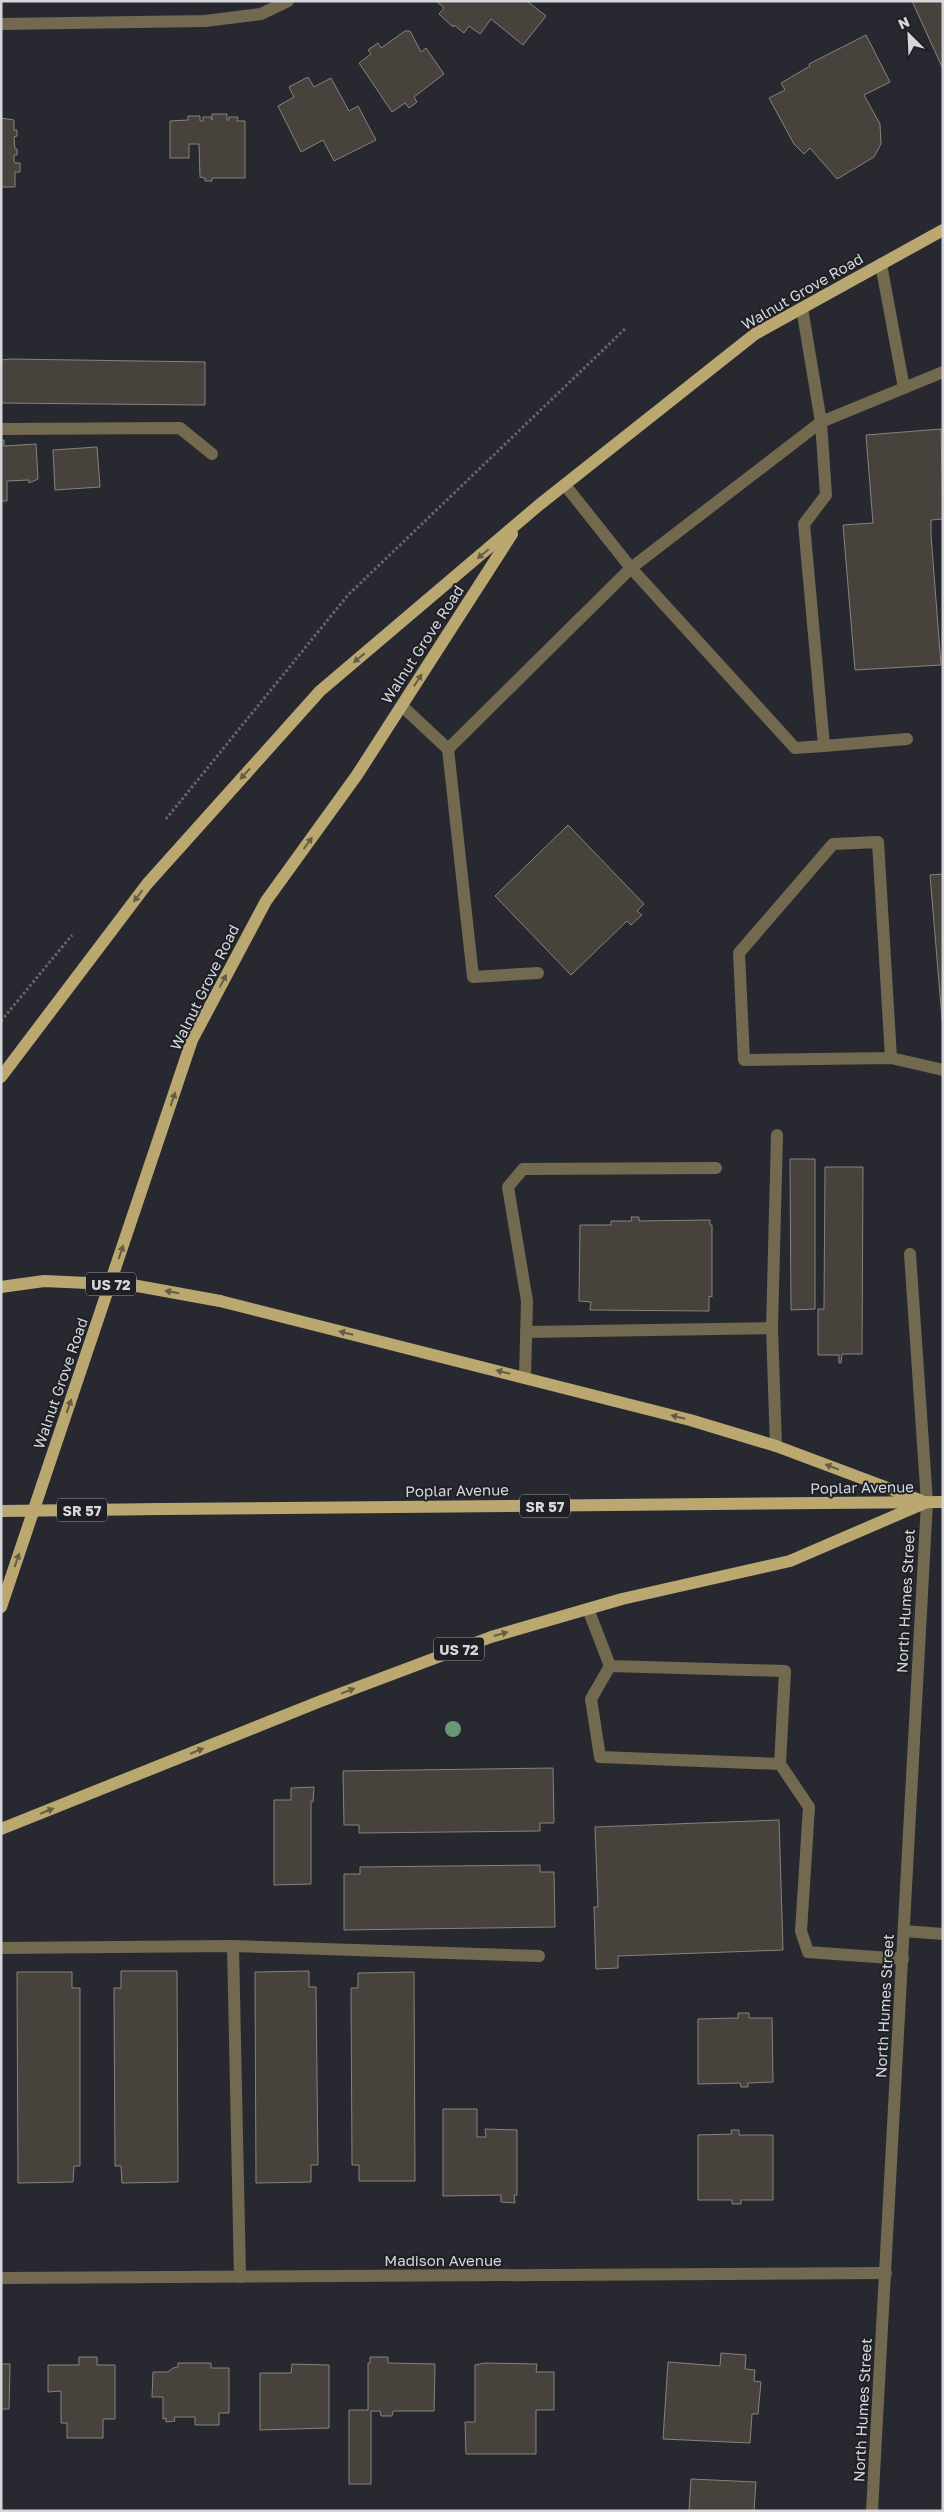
<svg xmlns="http://www.w3.org/2000/svg" width="944" height="2512" font-family="'Golos Text',sans-serif">
	<rect width="100%" height="100%" fill="#282930"/>
	<g fill="#47423c" stroke="#87827c">
		<polygon points="436,1 527,1 546,16 523,45 491,19 480,34 469,26 464,33 454,25 453,27 439,14 444,8"/>
		<polygon points="912,1 943,1 943,69"/>
		<polygon points="405,31 410,31 421,52 426,48 444,74 414,97 417,102 409,108 405,103 392,112 359,63 371,54 368,50 378,43 381,48"/>
		<polygon points="866,35 890,82 864,95 880,124 881,144 874,157 837,179 810,148 804,154 794,144 769,98 785,90 781,83 810,66 809,64"/>
		<polygon points="308,77 314,87 331,78 349,111 358,106 376,140 334,161 323,140 301,152 278,106 294,97 289,87"/>
		<polygon points="212,114 227,114 227,120 229,120 229,117 238,117 237,121 245,121 245,178 212,178 212,181 205,181 205,178 200,177 199,144 189,144 189,158 170,158 170,121 188,120 188,116 200,116 200,121 203,121 203,117 211,117 212,120"/>
		<polygon points="1,118 14,120 14,130 17,130 17,136 14,137 15,149 17,149 17,155 14,155 14,161 15,163 20,163 20,172 15,172 15,187 1,187"/>
		<polygon points="11,359 205,362 205,405 1,403 1,360"/>
		<polygon points="941,429 943,519 931,520 931,535 941,665 855,670 843,525 873,523 866,435"/>
		<polygon points="1,440 4,440 4,446 36,444 38,479 29,483 29,480 7,481 7,501 1,501"/>
		<polygon points="97,447 100,487 55,490 53,450"/>
		<polygon points="568,825 644,904 637,911 642,915 631,925 627,921 571,975 495,896"/>
		<polygon points="943,874 943,1030 930,875"/>
		<polygon points="790,1159 815,1159 815,1309 791,1310"/>
		<polygon points="825,1167 863,1167 862,1354 842,1354 841,1363 839,1363 839,1355 818,1355 818,1309 824,1309"/>
		<polygon points="631,1217 639,1217 639,1221 710,1220 710,1225 712,1225 712,1297 709,1296 709,1311 590,1310 591,1302 579,1301 580,1225 611,1225 611,1221 632,1221"/>
		<polygon points="553,1768 554,1823 540,1823 540,1831 359,1833 359,1825 344,1825 343,1771"/>
		<polygon points="314,1787 313,1802 311,1801 311,1884 274,1885 274,1800 291,1800 291,1788"/>
		<polygon points="779,1820 783,1950 618,1956 618,1968 596,1969 594,1907 598,1907 595,1827"/>
		<polygon points="540,1865 540,1872 554,1872 555,1927 344,1930 344,1874 360,1874 360,1867"/>
		<polygon points="121,1971 177,1971 178,2182 122,2183 121,2166 115,2166 114,1988 121,1988"/>
		<polygon points="309,1971 309,1987 316,1987 318,2165 311,2165 311,2182 256,2183 255,1972"/>
		<polygon points="17,1972 72,1972 72,1988 80,1988 80,2166 74,2166 73,2182 18,2183"/>
		<polygon points="414,1972 415,2181 359,2181 359,2165 352,2165 351,1988 358,1988 358,1973"/>
		<polygon points="738,2013 749,2013 749,2018 772,2018 773,2082 748,2083 748,2087 741,2087 740,2083 698,2084 698,2019 738,2018"/>
		<polygon points="443,2109 477,2109 477,2137 486,2137 485,2129 517,2130 517,2195 514,2195 515,2203 501,2202 501,2195 443,2196"/>
		<polygon points="731,2130 739,2130 739,2135 773,2135 773,2200 741,2200 741,2204 732,2204 732,2200 698,2200 698,2135 732,2134"/>
		<polygon points="721,2353 746,2355 745,2369 755,2370 754,2381 761,2382 758,2414 752,2414 750,2443 663,2439 668,2362 720,2366"/>
		<polygon points="79,2357 97,2357 97,2365 115,2365 115,2419 103,2419 103,2438 67,2438 67,2423 61,2423 61,2391 48,2392 48,2365 79,2365"/>
		<polygon points="370,2357 388,2357 388,2363 435,2364 434,2411 393,2411 392,2416 381,2416 380,2411 371,2411 371,2484 349,2484 349,2410 368,2410 368,2363 370,2363"/>
		<polygon points="178,2363 211,2363 211,2368 229,2368 229,2413 219,2413 219,2425 195,2425 195,2417 174,2417 175,2421 166,2422 166,2418 163,2419 163,2397 152,2397 153,2372 168,2372 173,2368 178,2367"/>
		<polygon points="485,2363 537,2364 536,2372 554,2372 554,2410 536,2410 536,2454 466,2454 465,2422 475,2422 475,2365"/>
		<polygon points="1,2364 10,2364 9,2409 1,2409"/>
		<polygon points="292,2364 329,2365 329,2428 260,2430 260,2373 291,2373"/>
		<polygon points="691,2479 756,2482 754,2511 689,2511"/>
	</g>
	<g fill="none" stroke-linecap="round" stroke-linejoin="round">
		<g stroke="#66676d" stroke-width="3" stroke-dasharray="2.5 2.5" stroke-linecap="butt">
			<polyline points="166,819 348,595 626,328"/>
			<polyline points="1,1021 72,935"/>
		</g>
		<g stroke="#72694f" stroke-width="12">
			<polyline points="1,24 205,21 261,14 288,1"/>
			<polyline points="881,264 904,388"/>
			<polyline points="802,308 821,422 943,372"/>
			<polyline points="1,429 180,428 212,454"/>
			<polyline points="402,706 448,749 473,977 538,973"/>
			<polyline points="824,746 907,739"/>
			<polyline points="448,749 631,568 821,422 826,495 804,524 824,746 795,748 631,568 565,485"/>
			<polyline points="891,1058 878,842 833,844 739,953 744,1060 891,1058 943,1070"/>
			<polyline points="526,1332 772,1328"/>
			<polyline points="525,1378 527,1301 508,1187 523,1169 716,1168"/>
			<polyline points="776,1446 772,1328 777,1135"/>
			<polyline points="588,1609 610,1666 785,1671 780,1764 809,1807 801,1931 808,1952 903,1959"/>
			<polyline points="610,1666 591,1699 600,1757 780,1764"/>
			<polyline points="904,1931 943,1934"/>
			<polyline points="233,1946 539,1956"/>
			<polyline points="1,1948 233,1946 240,2277"/>
			<polyline points="1,2278 886,2273"/>
			<polyline points="872,2511 927,1502 910,1254"/>
		</g>
		<g stroke="#baa870" stroke-width="12">
			<polyline points="1,1077 147,884 320,691 539,505 755,334 943,230"/>
			<polyline points="220,1301 690,1420 776,1446 920,1500"/>
			<polyline points="162,1509 943,1502"/>
			<polyline points="1,1607 192,1040 266,901 357,775 512,534"/>
			<polyline points="1,1829 321,1701 491,1637 622,1599 790,1561 927,1502"/>
		</g>
		<g stroke="#baa870" stroke-width="12">
			<polyline points="1,1287 44,1281 132,1285 220,1301"/>
			<polyline points="1,1511 162,1509"/>
		</g>
	</g>
	<circle fill="#689777" cx="453" cy="1729" r="8"/>
	<defs><path id="oneway-solid" d="M-6-.8H1V-3.2L6.5 0L1 3.2V.8H-6Z" transform="scale(1.25)"/></defs>
	<g fill="#645d47">
		<use href="#oneway-solid" transform="translate(483 554) rotate(140)"/>
		<use href="#oneway-solid" transform="translate(359 658) rotate(140)"/>
		<use href="#oneway-solid" transform="translate(418 680) rotate(-57)"/>
		<use href="#oneway-solid" transform="translate(245 774) rotate(132)"/>
		<use href="#oneway-solid" transform="translate(308 843) rotate(-54)"/>
		<use href="#oneway-solid" transform="translate(138 896) rotate(127)"/>
		<use href="#oneway-solid" transform="translate(223 981) rotate(-62)"/>
		<use href="#oneway-solid" transform="translate(173 1099) rotate(-71)"/>
		<use href="#oneway-solid" transform="translate(121 1252) rotate(-71)"/>
		<use href="#oneway-solid" transform="translate(172 1292) rotate(-170)"/>
		<use href="#oneway-solid" transform="translate(346 1333) rotate(-166)"/>
		<use href="#oneway-solid" transform="translate(503 1372) rotate(-166)"/>
		<use href="#oneway-solid" transform="translate(69 1406) rotate(-71)"/>
		<use href="#oneway-solid" transform="translate(678 1417) rotate(-166)"/>
		<use href="#oneway-solid" transform="translate(832 1467) rotate(-159)"/>
		<use href="#oneway-solid" transform="translate(17 1560) rotate(-71)"/>
		<use href="#oneway-solid" transform="translate(501 1634) rotate(-16)"/>
		<use href="#oneway-solid" transform="translate(348 1691) rotate(-21)"/>
		<use href="#oneway-solid" transform="translate(197 1751) rotate(-22)"/>
		<use href="#oneway-solid" transform="translate(47 1811) rotate(-22)"/>
	</g>
	<g text-anchor="middle" dominant-baseline="central" stroke-width="4" stroke-linejoin="round" paint-order="stroke">
		<g fill="#1e2026" stroke="#9ea0a5" stroke-width="1">
			<rect x="86" y="1272.5" width="50" height="23" rx="4"/>
			<rect x="520" y="1494.5" width="50" height="23" rx="4"/>
			<rect x="57" y="1498.5" width="50" height="23" rx="4"/>
			<rect x="434" y="1637.5" width="50" height="23" rx="4"/>
		</g>
		<g font-size="14" font-weight="bold" fill="#d5d7db">
			<text x="111" y="1284">US 72</text>
			<text x="545" y="1506">SR 57</text>
			<text x="82" y="1510">SR 57</text>
			<text x="459" y="1649">US 72</text>
		</g>
		<g font-size="15" fill="#d5d7db" stroke="#1e2026">
			<text transform="translate(802 291) rotate(-30)">Walnut Grove Road</text>
			<text transform="translate(422 644) rotate(-57)">Walnut Grove Road</text>
			<text transform="translate(204 987) rotate(-64)">Walnut Grove Road</text>
			<text transform="translate(60 1383) rotate(-71)">Walnut Grove Road</text>
			<text transform="translate(862 1487) rotate(-1)">Poplar Avenue</text>
			<text transform="translate(457 1490) rotate(-1)">Poplar Avenue</text>
			<text transform="translate(905 1601) rotate(-87)">North Humes Street</text>
			<text transform="translate(884 2006) rotate(-87)">North Humes Street</text>
			<text x="443" y="2260">Madison Avenue</text>
			<text transform="translate(862 2410) rotate(-87)">North Humes Street</text>
		</g>
	</g>
	<rect width="944" height="2512" fill="none" stroke="#d5d7db" stroke-width="5"/>
	<g transform="translate(909 35) rotate(336)" stroke="#1e2026" stroke-width="4" paint-order="stroke">
	<path d="M0-4L9 19L0 12L-9 19Z" fill="#d5d7db"/>
	<text y="-8" font-size="14" font-weight="bold" text-anchor="middle" fill="#d5d7db">N</text>
	</g>
</svg>
